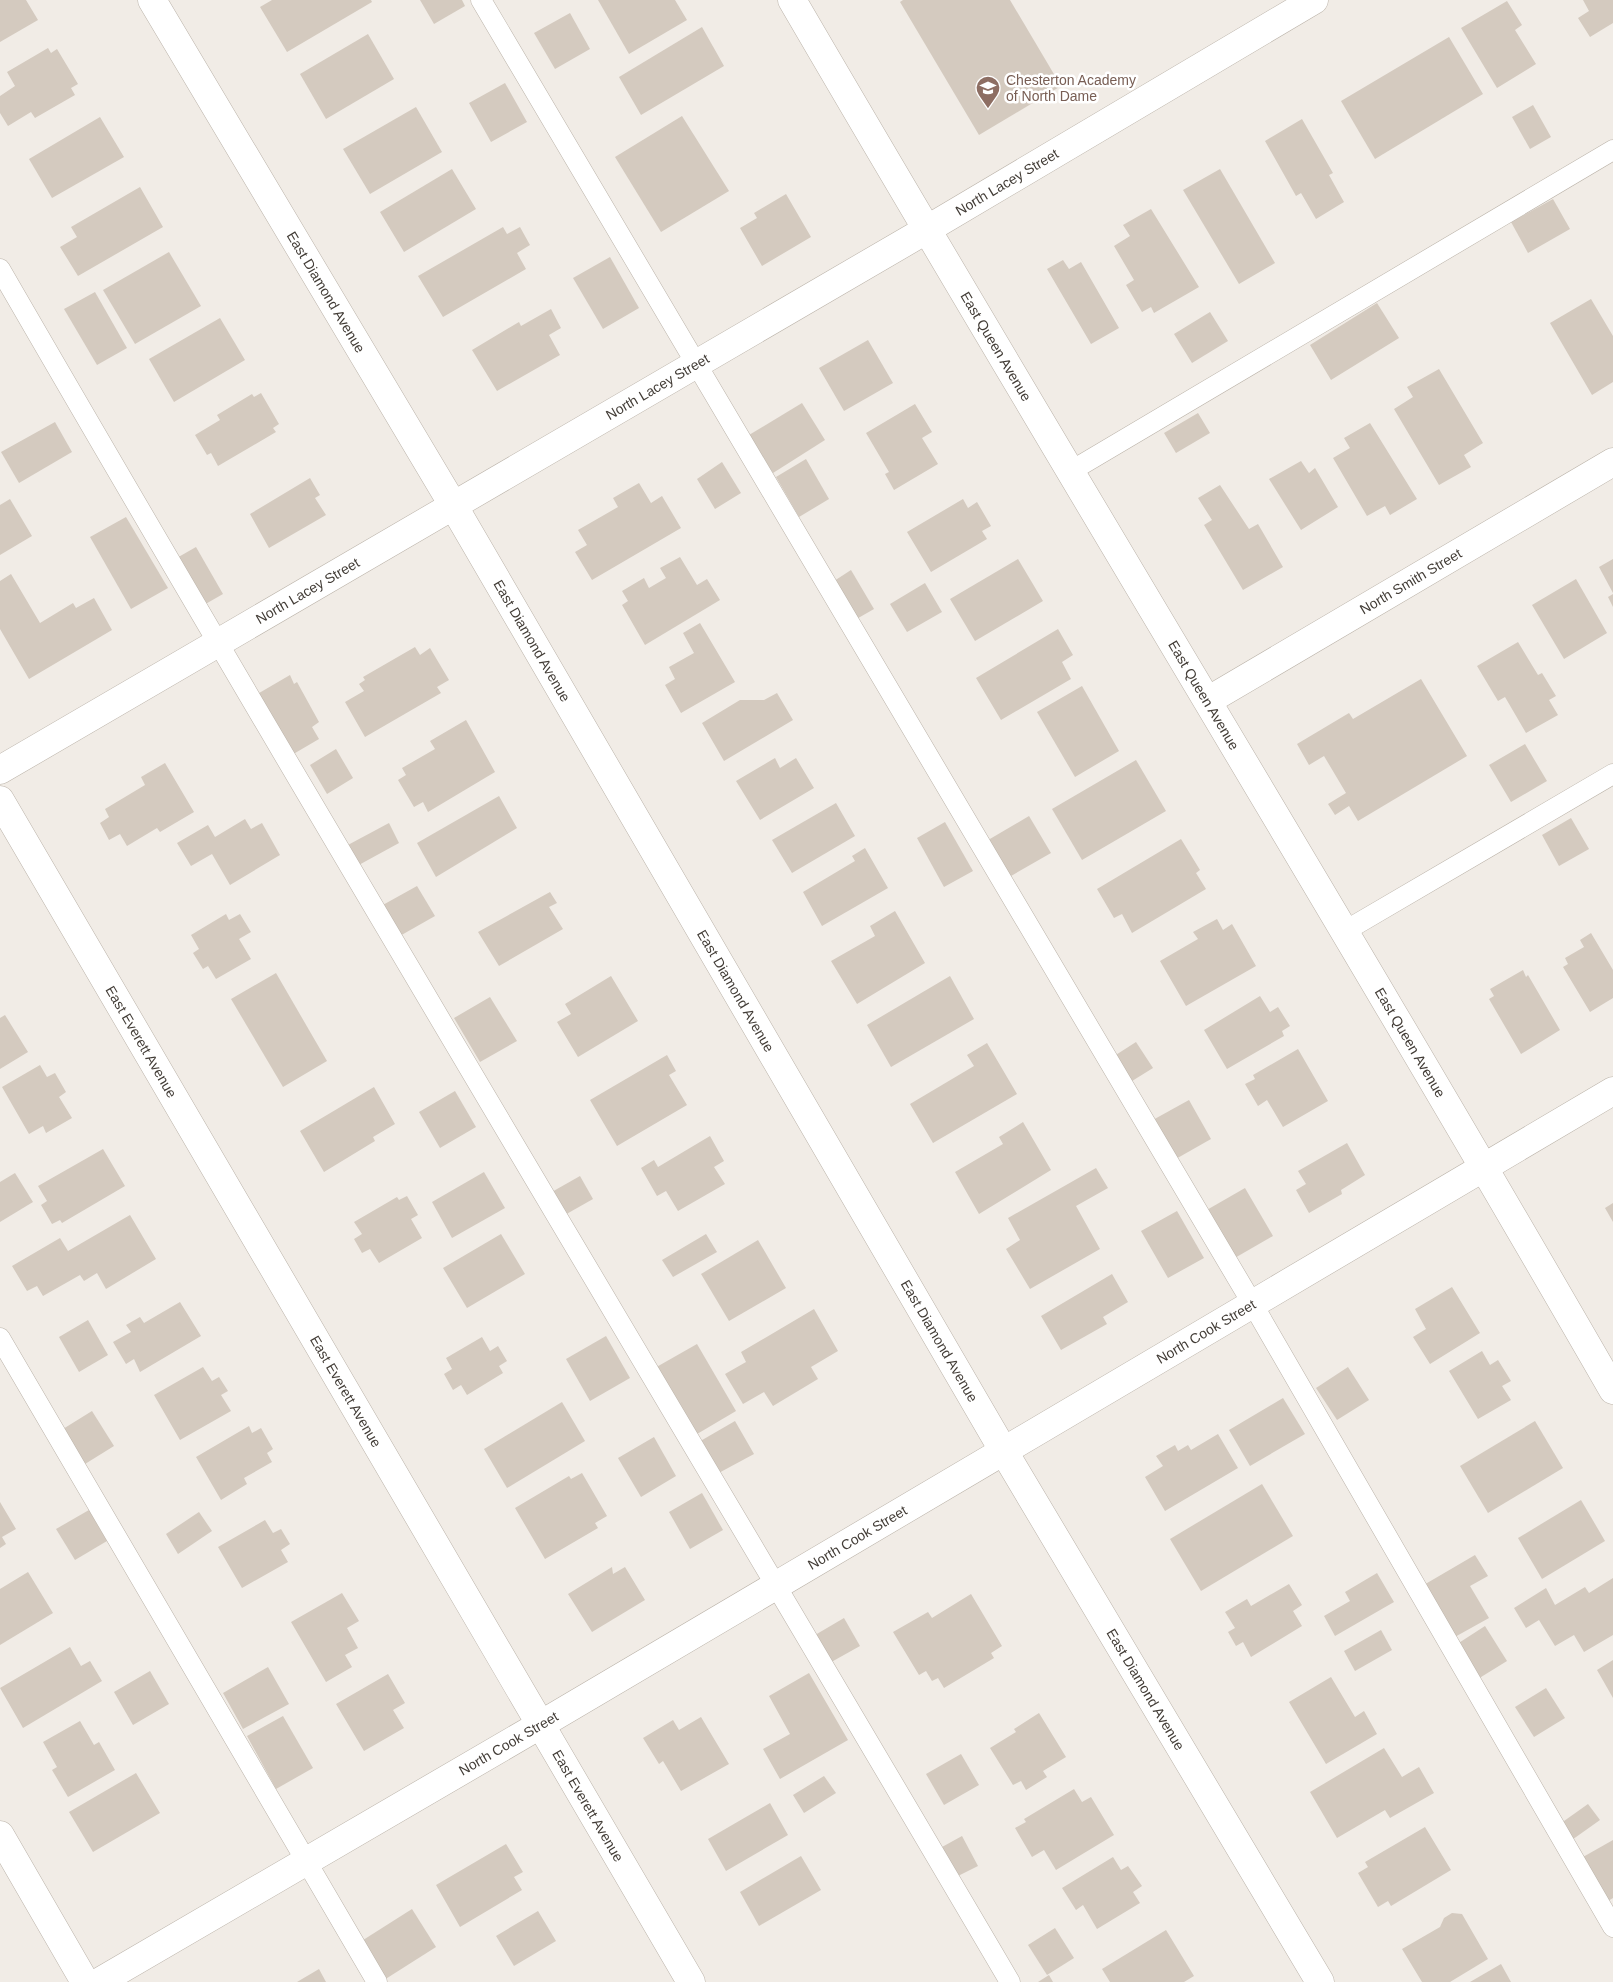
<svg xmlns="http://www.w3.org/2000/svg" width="1613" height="1982" font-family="Arial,sans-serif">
	<rect width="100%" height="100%" fill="#f1ece6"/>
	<g fill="#d4cabf">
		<polygon points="0,0 26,0 38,20 0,42"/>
		<polygon points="272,0 371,0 372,2 287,52 260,7"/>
		<polygon points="420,0 462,0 465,6 434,24"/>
		<polygon points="598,0 675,0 687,20 629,54"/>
		<polygon points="903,0 1010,0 1061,86 979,135 900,2"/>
		<polygon points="1583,0 1613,0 1613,23 1590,37 1578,18 1589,11"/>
		<polygon points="1507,1 1522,25 1515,30 1536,64 1497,88 1461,28"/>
		<polygon points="570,13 590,49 555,69 534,33"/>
		<polygon points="702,27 724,66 641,115 619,77"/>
		<polygon points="368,34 394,79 326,119 300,74"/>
		<polygon points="1449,37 1483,94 1375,159 1341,101"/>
		<polygon points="48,48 51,53 57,49 78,84 71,88 75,95 35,118 31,112 8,126 0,113 0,96 15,86 7,72"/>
		<polygon points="505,83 527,122 491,142 469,103"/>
		<polygon points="1533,105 1551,137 1530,149 1512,117"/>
		<polygon points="416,107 442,152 370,194 343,149"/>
		<polygon points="682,116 729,191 661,232 615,157"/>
		<polygon points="100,117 124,157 52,198 29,159"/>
		<polygon points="1302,119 1333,173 1329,175 1344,202 1316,219 1301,193 1296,196 1265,141"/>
		<polygon points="452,169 476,209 404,252 380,212"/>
		<polygon points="1220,169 1275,263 1239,284 1183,190"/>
		<polygon points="140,187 163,227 78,276 60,247 77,237 71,227"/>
		<polygon points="786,194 811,237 762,266 740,228 757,218 754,213"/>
		<polygon points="1553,199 1570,229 1528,253 1511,222"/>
		<polygon points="1151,209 1199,287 1154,313 1151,307 1142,312 1126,285 1134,280 1114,246 1130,236 1123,225"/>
		<polygon points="503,227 507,234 520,227 530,245 517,253 526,269 443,317 418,276"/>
		<polygon points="169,252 201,306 135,344 103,290"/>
		<polygon points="610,257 639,308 603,329 573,278"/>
		<polygon points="1063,260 1069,269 1081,262 1119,328 1091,344 1047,269"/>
		<polygon points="95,292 127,348 97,365 64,309"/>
		<polygon points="1591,299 1613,336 1613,382 1592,395 1550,323"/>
		<polygon points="1377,303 1399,338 1331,380 1310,345"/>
		<polygon points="551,309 561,328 549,335 560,355 497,391 472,350 519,322 521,326"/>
		<polygon points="1210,312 1228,341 1192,363 1174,334"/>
		<polygon points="220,318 245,360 174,402 149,359"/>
		<polygon points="868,340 893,383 844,411 819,368"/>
		<polygon points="1439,369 1483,443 1464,455 1471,467 1439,485 1394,409 1413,397 1407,387"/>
		<polygon points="261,393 279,424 273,428 276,432 218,466 211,453 207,455 195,435 220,420 217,415 252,394 254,397"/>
		<polygon points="802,403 825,440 773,473 749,435"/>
		<polygon points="915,404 932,432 922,438 938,464 894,490 885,474 889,472 866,433"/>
		<polygon points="1198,413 1210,433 1176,453 1164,433"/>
		<polygon points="55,422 72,452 19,483 1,452"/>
		<polygon points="1370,423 1417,499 1390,515 1385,506 1367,516 1333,458 1350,448 1344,438"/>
		<polygon points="806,459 829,499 799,517 776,477"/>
		<polygon points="1301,461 1309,473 1315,468 1338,507 1301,530 1269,479"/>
		<polygon points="722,462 741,493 715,509 697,479"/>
		<polygon points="310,478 320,495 315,498 326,515 269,548 250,514"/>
		<polygon points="639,483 651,503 662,496 681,528 592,580 575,552 587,545 578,530 618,507 613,498"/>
		<polygon points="1220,485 1249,529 1258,524 1283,567 1243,590 1204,525 1212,520 1198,498"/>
		<polygon points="10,499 32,536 0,555 0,505"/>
		<polygon points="963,499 968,508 977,502 991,526 982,531 987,539 931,572 907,532"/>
		<polygon points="126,517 168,588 131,609 90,537"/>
		<polygon points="196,547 223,594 202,606 175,559"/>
		<polygon points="680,557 697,585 707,579 720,600 645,645 622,605 628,601 622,591 644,578 649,588 666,578 660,568"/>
		<polygon points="1018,559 1043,601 975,641 950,599"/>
		<polygon points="1613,559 1613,593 1599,567"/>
		<polygon points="851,570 874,609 853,621 831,583"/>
		<polygon points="11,574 40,623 73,603 76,608 94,598 112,630 29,679 0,629 0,581"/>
		<polygon points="1576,579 1607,633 1564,659 1532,605"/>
		<polygon points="925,583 942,612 907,632 890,604"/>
		<polygon points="1613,594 1613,607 1608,597"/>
		<polygon points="700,623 735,682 681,713 665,685 675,679 669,667 694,653 683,633"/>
		<polygon points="1058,629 1073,655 1062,662 1071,679 1001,720 976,678"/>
		<polygon points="1518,642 1538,675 1542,673 1556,696 1549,700 1558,715 1526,733 1505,697 1498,701 1477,666"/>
		<polygon points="415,647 420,655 430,648 449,680 437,687 441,693 365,737 345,702 364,691 359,684 365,680 363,677"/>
		<polygon points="290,675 294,684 297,682 319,722 312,727 319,739 290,756 254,696"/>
		<polygon points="1421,679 1467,756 1358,821 1349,806 1335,815 1328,804 1346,793 1324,756 1309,765 1297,744 1349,713 1353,719"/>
		<polygon points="1082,686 1119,751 1075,777 1037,712"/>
		<polygon points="777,693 793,720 724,761 702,723 740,700 764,700"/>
		<polygon points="466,720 495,772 428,812 423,802 414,807 398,780 406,775 402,768 435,749 430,741"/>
		<polygon points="1525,744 1547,781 1511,802 1489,765"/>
		<polygon points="336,749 353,778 327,794 310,765"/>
		<polygon points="775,758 780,768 796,758 814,788 760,820 736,781"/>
		<polygon points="1136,760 1166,811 1082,860 1052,809"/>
		<polygon points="165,763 194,812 160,832 157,828 127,846 120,834 109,840 100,823 109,817 105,809 145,785 141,777"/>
		<polygon points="499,796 517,828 436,877 417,843"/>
		<polygon points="836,803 855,836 792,873 772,840"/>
		<polygon points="1029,816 1051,853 1004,880 983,843"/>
		<polygon points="1571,818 1589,849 1559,866 1542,835"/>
		<polygon points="245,819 251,829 262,823 280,855 230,885 212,854 191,866 177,843 208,825 215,837"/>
		<polygon points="945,822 973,871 944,887 917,838"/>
		<polygon points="389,823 399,843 357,866 346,846"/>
		<polygon points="1181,839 1200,870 1196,873 1206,889 1132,933 1122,914 1114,918 1097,889"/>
		<polygon points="865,848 888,888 822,926 803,892 855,861 852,856"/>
		<polygon points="417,886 435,916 398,937 381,906"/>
		<polygon points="550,892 557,903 549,907 563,929 499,966 478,932"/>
		<polygon points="895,911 925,963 857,1004 831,961 875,936 870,926"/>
		<polygon points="226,914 229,920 240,914 251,932 239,939 251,959 216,979 208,966 203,969 193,953 199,949 191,935"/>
		<polygon points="1217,919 1223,930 1232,924 1256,966 1186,1006 1160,961 1198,939 1193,932"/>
		<polygon points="1591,933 1613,970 1613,998 1590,1012 1563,967 1568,964 1565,958 1584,947 1580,940"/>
		<polygon points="1523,970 1526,977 1528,975 1560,1030 1521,1054 1489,999 1494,996 1490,989"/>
		<polygon points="276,973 327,1061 283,1087 231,999"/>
		<polygon points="611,976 638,1021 578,1057 557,1022 571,1014 565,1004"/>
		<polygon points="950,976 974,1019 891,1067 867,1025"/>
		<polygon points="1260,996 1270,1012 1278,1007 1290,1026 1282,1031 1284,1036 1227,1069 1204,1030"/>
		<polygon points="490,997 517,1041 480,1062 454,1018"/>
		<polygon points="5,1015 28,1052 0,1069 0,1018"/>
		<polygon points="1136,1042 1153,1068 1124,1086 1108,1060"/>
		<polygon points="987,1043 1017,1094 933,1143 910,1104 974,1066 967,1055"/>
		<polygon points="1298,1049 1328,1101 1283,1127 1267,1100 1258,1106 1245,1084 1255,1079 1253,1075"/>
		<polygon points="667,1055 676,1071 669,1075 687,1105 617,1146 590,1100"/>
		<polygon points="40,1065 47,1077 55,1073 66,1092 59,1097 72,1118 46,1133 43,1126 29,1134 2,1087"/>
		<polygon points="374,1087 395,1124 373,1137 375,1141 324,1172 300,1131"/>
		<polygon points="455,1091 476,1127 440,1148 419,1112"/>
		<polygon points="1189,1100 1211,1139 1174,1160 1151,1121"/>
		<polygon points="1023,1122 1051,1170 979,1214 955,1172 1003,1144 999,1137"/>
		<polygon points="710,1136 724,1161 714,1167 725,1184 678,1211 666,1191 657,1196 641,1168 654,1160 658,1167"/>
		<polygon points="1347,1143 1365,1175 1341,1190 1342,1194 1309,1213 1296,1190 1306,1184 1298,1171"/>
		<polygon points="103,1149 125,1186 62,1223 60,1220 52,1224 41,1205 47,1201 38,1186"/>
		<polygon points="1096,1168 1108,1188 1076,1206 1100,1249 1030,1289 1006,1249 1020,1240 1008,1218"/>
		<polygon points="484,1172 505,1208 452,1238 432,1202"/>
		<polygon points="15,1173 33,1202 0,1222 0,1182"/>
		<polygon points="580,1176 593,1199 563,1216 550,1193"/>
		<polygon points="1245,1188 1273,1236 1233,1259 1205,1211"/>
		<polygon points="407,1196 418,1215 411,1219 422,1238 379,1263 370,1249 362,1253 354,1239 362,1234 354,1222 397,1197 399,1200"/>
		<polygon points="1613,1203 1613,1222 1605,1208"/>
		<polygon points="1177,1211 1204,1258 1168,1278 1141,1231"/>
		<polygon points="130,1215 156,1259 106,1289 97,1273 84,1281 80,1275 43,1296 37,1286 27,1291 12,1266 60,1238 68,1251"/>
		<polygon points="501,1234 525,1274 467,1308 443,1268"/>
		<polygon points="706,1234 717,1252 673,1277 662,1260"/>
		<polygon points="758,1240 786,1288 729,1321 701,1274"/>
		<polygon points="1112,1274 1128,1302 1103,1317 1107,1324 1061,1350 1041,1316"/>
		<polygon points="1452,1287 1480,1333 1430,1364 1413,1337 1426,1329 1415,1309"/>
		<polygon points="180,1302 201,1336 140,1372 134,1359 126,1364 113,1342 131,1332 126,1325 140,1317 144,1323"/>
		<polygon points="814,1309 838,1351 811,1367 818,1379 773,1406 764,1392 743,1404 725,1374 746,1362 741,1352"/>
		<polygon points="88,1320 108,1355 79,1372 59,1337"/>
		<polygon points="606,1336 630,1378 590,1401 566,1359"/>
		<polygon points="482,1337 490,1351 498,1346 507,1361 499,1366 503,1373 467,1395 461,1385 453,1390 444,1374 452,1369 446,1358"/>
		<polygon points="697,1344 736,1411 692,1437 653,1369"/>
		<polygon points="1482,1351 1490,1365 1498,1360 1511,1381 1502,1386 1511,1400 1478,1419 1449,1371"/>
		<polygon points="203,1367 212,1381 219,1377 228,1391 221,1395 231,1411 180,1440 154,1395"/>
		<polygon points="1348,1367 1369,1400 1337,1420 1316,1388"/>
		<polygon points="1283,1398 1305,1434 1250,1466 1229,1430"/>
		<polygon points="562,1402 585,1441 507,1488 484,1449"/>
		<polygon points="92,1411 114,1446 85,1464 63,1429"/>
		<polygon points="735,1421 754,1454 715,1475 697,1443"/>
		<polygon points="1535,1421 1563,1468 1488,1513 1460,1466"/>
		<polygon points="249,1426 252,1433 261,1428 273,1449 267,1453 272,1462 244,1478 247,1484 221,1500 196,1457"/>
		<polygon points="1218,1434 1238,1468 1165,1511 1145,1477 1163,1466 1156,1456 1175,1445 1178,1451 1188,1445 1191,1450"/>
		<polygon points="654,1437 676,1476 641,1497 618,1458"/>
		<polygon points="582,1473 607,1516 595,1523 598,1528 545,1559 515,1508 569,1476 571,1479"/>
		<polygon points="1262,1484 1293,1536 1201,1591 1170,1539"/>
		<polygon points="702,1493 723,1530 690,1549 669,1512"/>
		<polygon points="1581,1500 1605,1541 1542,1579 1518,1538"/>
		<polygon points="0,1502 16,1529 2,1537 6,1544 0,1548"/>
		<polygon points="89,1510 107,1541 75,1560 56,1529"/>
		<polygon points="199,1512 212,1531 178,1554 166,1534"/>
		<polygon points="265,1520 273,1533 281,1529 290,1544 281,1550 288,1562 242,1588 218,1547"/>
		<polygon points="1475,1555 1488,1576 1470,1586 1489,1618 1453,1638 1422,1586"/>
		<polygon points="612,1567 613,1574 625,1567 645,1600 592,1632 568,1594"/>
		<polygon points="28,1572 53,1613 0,1645 0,1589"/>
		<polygon points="1377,1573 1394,1602 1335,1636 1324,1616 1350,1601 1345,1592"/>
		<polygon points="1613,1578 1613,1635 1584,1652 1574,1635 1555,1646 1539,1620 1526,1628 1514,1608 1546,1588 1555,1605 1585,1587 1589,1593"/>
		<polygon points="1289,1584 1302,1605 1293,1611 1302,1626 1251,1657 1243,1642 1236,1646 1228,1632 1235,1628 1225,1612 1247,1599 1251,1606"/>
		<polygon points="342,1593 359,1621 347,1628 358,1648 345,1655 352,1667 326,1682 291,1622"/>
		<polygon points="971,1594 1002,1646 991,1653 994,1658 944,1688 938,1678 932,1681 926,1671 919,1675 893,1632 928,1612 932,1618"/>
		<polygon points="844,1618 860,1646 826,1665 810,1638"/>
		<polygon points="1485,1626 1507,1661 1473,1682 1451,1648"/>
		<polygon points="1381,1630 1392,1650 1355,1671 1344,1651"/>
		<polygon points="70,1647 81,1666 90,1661 102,1681 23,1728 0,1688"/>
		<polygon points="1613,1660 1613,1698 1597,1670"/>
		<polygon points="268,1667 289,1704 243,1729 223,1693"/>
		<polygon points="150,1671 169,1704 133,1725 114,1692"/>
		<polygon points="809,1673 848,1740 780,1779 763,1749 790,1734 769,1696"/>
		<polygon points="388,1674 405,1703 393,1710 404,1728 364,1751 336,1704"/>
		<polygon points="1331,1677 1355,1717 1364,1711 1377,1734 1326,1764 1289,1702"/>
		<polygon points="1546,1688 1565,1718 1534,1737 1515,1707"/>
		<polygon points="1039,1713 1066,1757 1043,1771 1047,1777 1026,1790 1021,1781 1013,1785 990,1748 1016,1732 1014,1729"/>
		<polygon points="283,1716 313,1768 276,1789 247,1736"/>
		<polygon points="701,1717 729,1764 681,1791 663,1761 659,1764 643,1738 673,1720 679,1730"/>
		<polygon points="80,1721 94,1745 99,1742 115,1770 68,1797 52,1770 57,1767 43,1742"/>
		<polygon points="1384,1748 1402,1777 1419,1767 1434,1793 1390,1818 1385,1810 1337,1838 1310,1792"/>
		<polygon points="961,1754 979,1785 944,1805 926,1774"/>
		<polygon points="136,1773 160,1813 93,1852 69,1812"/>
		<polygon points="824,1776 836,1793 804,1813 793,1795"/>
		<polygon points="1074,1789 1082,1802 1091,1797 1114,1835 1056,1870 1044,1850 1032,1857 1015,1828 1026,1822 1024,1819"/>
		<polygon points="770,1803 788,1835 726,1871 708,1839"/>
		<polygon points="1588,1804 1600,1820 1569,1842 1557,1826"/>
		<polygon points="1425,1827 1451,1870 1391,1906 1388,1901 1378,1907 1358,1873 1368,1867 1365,1862"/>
		<polygon points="962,1836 978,1866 948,1881 933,1852"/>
		<polygon points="1613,1840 1613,1898 1608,1901 1583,1857"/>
		<polygon points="506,1844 523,1872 514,1877 522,1890 460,1927 436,1885"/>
		<polygon points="801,1856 821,1890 759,1926 740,1892"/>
		<polygon points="1113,1857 1121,1870 1128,1866 1142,1886 1133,1892 1140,1903 1097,1929 1083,1905 1076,1910 1062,1888"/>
		<polygon points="412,1909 436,1947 384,1980 360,1942"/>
		<polygon points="538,1911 556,1941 514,1966 496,1936"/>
		<polygon points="1452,1913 1462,1914 1488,1959 1450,1982 1422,1982 1402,1949 1440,1927 1444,1918"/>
		<polygon points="1055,1928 1074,1958 1047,1975 1028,1945"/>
		<polygon points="1166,1930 1194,1976 1184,1982 1110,1982 1102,1969"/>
		<polygon points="1501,1964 1511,1982 1470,1982"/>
		<polygon points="319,1969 326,1982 297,1982"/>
		<polygon points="1049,1975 1053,1982 1038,1982"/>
	</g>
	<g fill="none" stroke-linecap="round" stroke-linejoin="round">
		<defs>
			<g id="service">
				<polyline points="481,0 1252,1303 1613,1927"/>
				<path d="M0 269C332 843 674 1410 1010 1982"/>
				<polyline points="1071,471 1613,150"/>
				<polyline points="1345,931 1613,774"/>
				<polyline points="0,1338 377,1982"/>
			</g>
			<g id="minor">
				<path id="s1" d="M152 0 453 505 1003 1450 1320 1982"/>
				<path id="s2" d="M792 0C1063 465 1344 923 1613 1390"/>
				<path id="s3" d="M1209 700 1613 462"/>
				<path id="s4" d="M0 770 926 230 1314 0"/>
				<path id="s5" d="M0 800 691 1982"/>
				<polyline points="0,1835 85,1982"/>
				<path id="s6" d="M99 1982 540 1725 1613 1091"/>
			</g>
		</defs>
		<use href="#service" stroke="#bbb3a9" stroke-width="21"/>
		<use href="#minor" stroke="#bbb3a9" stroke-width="29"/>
		<use href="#service" stroke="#fff" stroke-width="20"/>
		<use href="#minor" stroke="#fff" stroke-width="28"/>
	</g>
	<defs>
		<symbol id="school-pin" viewBox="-11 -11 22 30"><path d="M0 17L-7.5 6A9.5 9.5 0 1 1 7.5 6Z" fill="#8d6e63" stroke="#fff"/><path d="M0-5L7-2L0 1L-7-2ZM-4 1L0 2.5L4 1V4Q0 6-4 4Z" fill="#fff"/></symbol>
	</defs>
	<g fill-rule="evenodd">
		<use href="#school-pin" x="974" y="74" width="28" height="38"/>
	</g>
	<g text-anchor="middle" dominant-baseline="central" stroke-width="5" stroke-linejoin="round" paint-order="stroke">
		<g font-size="14" fill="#785e54" stroke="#fff" text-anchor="start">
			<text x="1006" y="80">Chesterton Academy<tspan x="1006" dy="16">of North Dame</tspan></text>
		</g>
		<g font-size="14" fill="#423c36" stroke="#fff">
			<text stroke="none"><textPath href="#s4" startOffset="1166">North Lacey Street</textPath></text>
			<text stroke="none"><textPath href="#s1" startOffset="340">East Diamond Avenue</textPath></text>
			<text stroke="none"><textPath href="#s2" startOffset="402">East Queen Avenue</textPath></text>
			<text stroke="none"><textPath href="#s4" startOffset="761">North Lacey Street</textPath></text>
			<text stroke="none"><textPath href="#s3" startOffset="234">North Smith Street</textPath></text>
			<text stroke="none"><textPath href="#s4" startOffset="356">North Lacey Street</textPath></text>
			<text stroke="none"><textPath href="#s1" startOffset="745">East Diamond Avenue</textPath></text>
			<text stroke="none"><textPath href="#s2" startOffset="808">East Queen Avenue</textPath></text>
			<text stroke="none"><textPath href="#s1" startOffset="1150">East Diamond Avenue</textPath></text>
			<text stroke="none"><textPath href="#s5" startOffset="280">East Everett Avenue</textPath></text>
			<text stroke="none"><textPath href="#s2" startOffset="1212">East Queen Avenue</textPath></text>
			<text stroke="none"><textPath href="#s6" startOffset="1284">North Cook Street</textPath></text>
			<text stroke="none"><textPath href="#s1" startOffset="1555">East Diamond Avenue</textPath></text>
			<text stroke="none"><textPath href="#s5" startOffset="685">East Everett Avenue</textPath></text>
			<text stroke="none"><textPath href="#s6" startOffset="879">North Cook Street</textPath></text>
			<text stroke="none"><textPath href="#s1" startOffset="1960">East Diamond Avenue</textPath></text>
			<text stroke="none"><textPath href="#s6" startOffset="474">North Cook Street</textPath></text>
			<text stroke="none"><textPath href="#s5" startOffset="1165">East Everett Avenue</textPath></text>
		</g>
	</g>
</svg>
